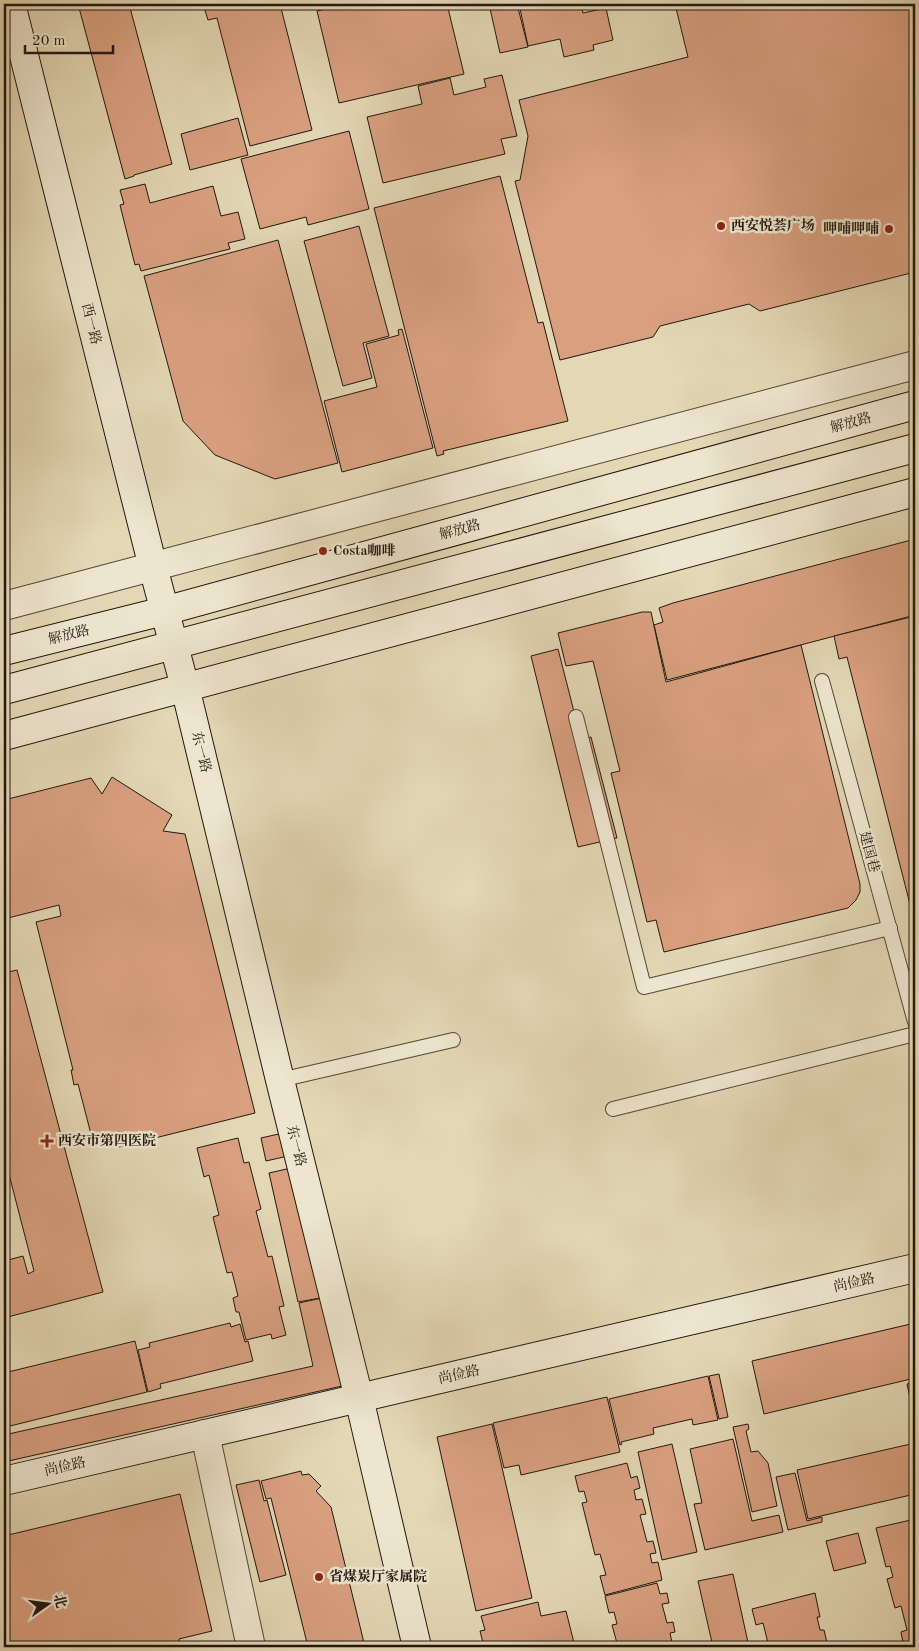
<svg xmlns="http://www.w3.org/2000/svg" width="919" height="1651" font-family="'Old Standard TT','Noto Serif SC',serif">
	<rect width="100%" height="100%" fill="#e3d7b4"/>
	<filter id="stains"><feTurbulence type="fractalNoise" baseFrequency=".004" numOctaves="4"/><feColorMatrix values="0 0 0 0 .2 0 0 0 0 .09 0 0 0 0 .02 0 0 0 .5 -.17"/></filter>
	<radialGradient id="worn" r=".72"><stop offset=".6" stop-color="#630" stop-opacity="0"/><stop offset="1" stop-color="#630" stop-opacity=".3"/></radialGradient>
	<g fill="#d9a080" stroke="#22170f">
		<polygon points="78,4 129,4 172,164 134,175 134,176 125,179"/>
		<polygon points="195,4 280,4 312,130 250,146 217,18 208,20 204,7 196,9"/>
		<polygon points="346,4 447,4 464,74 339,103 317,11"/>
		<polygon points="489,4 517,4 528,47 500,53"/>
		<polygon points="519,4 581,4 583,13 606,8 613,40 593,45 594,50 564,57 560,39 528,46"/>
		<polygon points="675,4 915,4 915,272 760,311 749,304 660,326 653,337 560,360 515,181 520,180 528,136 519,100 688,57"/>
		<polygon points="502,75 517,136 501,139 505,154 383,183 367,117 422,104 418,86 450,78 454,95 486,87 484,79"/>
		<polygon points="238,118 248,155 190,170 181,134"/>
		<polygon points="349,131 369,209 308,225 306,217 260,229 241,159"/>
		<polygon points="500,176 538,323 543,322 568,421 443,451 444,454 437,456 374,208"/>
		<polygon points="145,184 150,203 213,186 221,216 238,212 245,239 228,243 230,249 141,271 139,264 135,265 120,205 124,204 120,190"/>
		<polygon points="359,226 389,336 363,343 372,378 343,386 304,241"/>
		<polygon points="278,240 338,463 275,479 215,455 183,421 144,276"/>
		<polygon points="402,329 433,448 342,472 324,401 377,387 366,344 399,335 398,330"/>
		<polygon points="915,539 915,615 667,680 654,625 663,622 659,608 673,603"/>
		<polygon points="642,612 651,612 666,682 801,645 860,884 860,892 856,900 848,908 664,952 656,920 647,922 611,773 620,771 593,661 566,666 558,633"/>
		<polygon points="915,616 915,924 847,657 839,659 834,636"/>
		<polygon points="558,649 581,739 591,737 617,838 578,847 531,656"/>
		<polygon points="112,777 172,815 163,831 185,834 255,1113 119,1147 115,1132 92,1138 78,1084 74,1085 71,1070 73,1070 36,922 61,916 59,905 4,919 4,800 91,778 102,794"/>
		<polygon points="17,970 103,1292 4,1318 4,1265 9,1264 8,1260 23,1256 28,1274 34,1271 4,1155 4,973"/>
		<polygon points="283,1133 288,1156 266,1161 261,1138"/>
		<polygon points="238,1138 244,1163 249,1162 261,1209 256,1211 268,1257 272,1256 284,1306 279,1307 286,1335 272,1339 271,1334 246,1340 239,1312 236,1312 233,1298 238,1296 232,1272 227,1273 213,1217 219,1215 209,1175 204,1177 197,1148"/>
		<polygon points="291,1168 320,1298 298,1302 269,1173"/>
		<polygon points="322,1298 342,1386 4,1462 4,1435 313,1366 299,1303"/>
		<polygon points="230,1323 231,1327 240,1324 245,1342 248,1341 253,1361 160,1384 161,1388 148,1392 138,1350 150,1347 149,1343"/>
		<polygon points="915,1323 915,1378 764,1414 752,1361"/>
		<polygon points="135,1341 147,1392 6,1427 4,1419 4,1373"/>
		<polygon points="719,1374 728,1417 719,1419 709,1376"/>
		<polygon points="708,1376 718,1420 693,1425 692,1419 653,1428 654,1434 621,1442 622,1444 620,1445 609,1399"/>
		<polygon points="915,1382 915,1420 907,1384"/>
		<polygon points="607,1397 620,1452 521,1475 519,1465 504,1468 493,1423"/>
		<polygon points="492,1424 532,1598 476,1611 437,1437"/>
		<polygon points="748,1424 749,1429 746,1431 751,1452 758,1451 768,1463 777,1506 752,1512 733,1427"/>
		<polygon points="733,1439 752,1521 779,1515 783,1532 705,1550 694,1504 702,1503 690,1449"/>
		<polygon points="915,1443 915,1494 808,1519 797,1470"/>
		<polygon points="672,1444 697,1552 662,1560 638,1452"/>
		<polygon points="627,1463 631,1478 637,1476 640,1488 634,1490 636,1500 642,1499 646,1514 640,1515 647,1542 653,1541 656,1553 650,1554 652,1563 658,1562 662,1580 605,1595 600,1576 606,1575 600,1554 595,1555 582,1503 587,1502 584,1491 579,1492 575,1476"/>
		<polygon points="301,1471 302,1475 309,1474 321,1486 316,1491 331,1507 365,1647 308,1647 271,1498 266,1499 261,1481"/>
		<polygon points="795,1473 807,1521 822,1517 822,1522 788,1530 776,1477"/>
		<polygon points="259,1480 264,1501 267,1500 286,1575 260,1582 236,1485"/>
		<polygon points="180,1494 212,1631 179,1639 180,1646 173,1647 4,1647 4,1536"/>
		<polygon points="915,1519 915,1647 904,1647 901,1632 907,1630 901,1606 895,1608 887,1579 893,1577 890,1566 886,1567 876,1528"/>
		<polygon points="858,1533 866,1563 834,1571 826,1541"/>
		<polygon points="733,1574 749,1647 713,1647 698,1581"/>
		<polygon points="657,1583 660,1594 667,1593 669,1603 662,1604 667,1623 673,1622 675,1632 670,1633 673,1647 618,1647 612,1625 617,1624 614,1612 609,1613 605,1596"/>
		<polygon points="815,1593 820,1617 817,1617 820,1630 824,1630 828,1647 769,1647 763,1623 756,1625 752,1609"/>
		<polygon points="538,1602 541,1616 566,1611 575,1647 484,1647 480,1631 485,1630 481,1616"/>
	</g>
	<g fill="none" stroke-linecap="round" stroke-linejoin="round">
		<defs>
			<g id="lane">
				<polyline points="822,681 915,1022"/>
				<polyline points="576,717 644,987 890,928"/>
				<polyline points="280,1080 453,1040"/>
				<polyline points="613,1109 915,1034"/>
			</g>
			<g id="street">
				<polyline points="4,606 915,365"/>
				<polyline points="205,1434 251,1647"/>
			</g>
			<g id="secondary">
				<polyline points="11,4 153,567 185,687 280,1080 359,1398 417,1647"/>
				<polyline points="4,651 164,611 915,405"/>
				<polyline points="4,690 915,448"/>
				<polyline points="4,736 915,492"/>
				<polyline points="4,1481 915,1268"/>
			</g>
		</defs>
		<use href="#lane" stroke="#524738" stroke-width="16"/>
		<use href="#street" stroke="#524738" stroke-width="30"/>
		<use href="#secondary" stroke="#22170f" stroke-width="30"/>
		<use href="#lane" stroke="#ede5ce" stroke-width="14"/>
		<use href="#street" stroke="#ede5ce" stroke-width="28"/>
		<use href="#secondary" stroke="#ede5ce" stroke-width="28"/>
	</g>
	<g fill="#8f2418" stroke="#ede5ce" stroke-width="2">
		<circle cx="721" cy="226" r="5"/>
		<circle cx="889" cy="229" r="5"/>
		<circle cx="323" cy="551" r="5"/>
		<path d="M44.5 1133.5h5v5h5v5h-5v5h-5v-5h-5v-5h5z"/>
		<circle cx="319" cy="1577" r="5"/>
	</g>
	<g text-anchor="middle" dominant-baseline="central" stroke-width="5" stroke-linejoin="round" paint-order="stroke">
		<g font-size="14" font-weight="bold" fill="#22170f" stroke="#ede5ce" text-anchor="start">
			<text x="731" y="226">西安悦荟广场</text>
			<text x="879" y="229" text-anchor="end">呷哺呷哺</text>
			<text x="333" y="551">Costa咖啡</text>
			<text x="58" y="1141">西安市第四医院</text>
			<text x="329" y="1577">省煤炭厅家属院</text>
		</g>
		<g font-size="14" fill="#22170f" stroke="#ede5ce">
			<text transform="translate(91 324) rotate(76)">西一路</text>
			<text transform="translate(851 423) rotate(-15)">解放路</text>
			<text transform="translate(460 530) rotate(-15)">解放路</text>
			<text transform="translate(69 635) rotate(-14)">解放路</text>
			<text transform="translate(201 752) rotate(76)">东一路</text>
			<text transform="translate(869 852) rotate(75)">建国巷</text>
			<text transform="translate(296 1146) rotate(76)">东一路</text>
			<text transform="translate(854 1283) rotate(-13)">尚俭路</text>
			<text transform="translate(459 1375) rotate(-13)">尚俭路</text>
			<text transform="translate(65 1467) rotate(-13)">尚俭路</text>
		</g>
	</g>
	<rect width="919" height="1651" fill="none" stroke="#e3d7b4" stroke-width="20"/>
	<rect x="5" y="5" width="909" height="1641" fill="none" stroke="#22170f" stroke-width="2.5"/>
	<rect x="10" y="10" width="899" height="1631" fill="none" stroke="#22170f"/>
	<g transform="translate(48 1604) rotate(76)" stroke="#ede5ce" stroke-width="4" paint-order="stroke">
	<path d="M0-4L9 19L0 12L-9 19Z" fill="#22170f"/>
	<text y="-8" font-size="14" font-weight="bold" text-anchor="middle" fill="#22170f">北</text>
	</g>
	<path d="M25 45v8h88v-8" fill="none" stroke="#22170f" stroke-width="2.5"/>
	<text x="32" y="45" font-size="15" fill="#22170f" stroke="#ede5ce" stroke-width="4" paint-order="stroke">20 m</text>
	<rect width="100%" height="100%" filter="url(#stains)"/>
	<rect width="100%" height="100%" fill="url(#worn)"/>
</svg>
